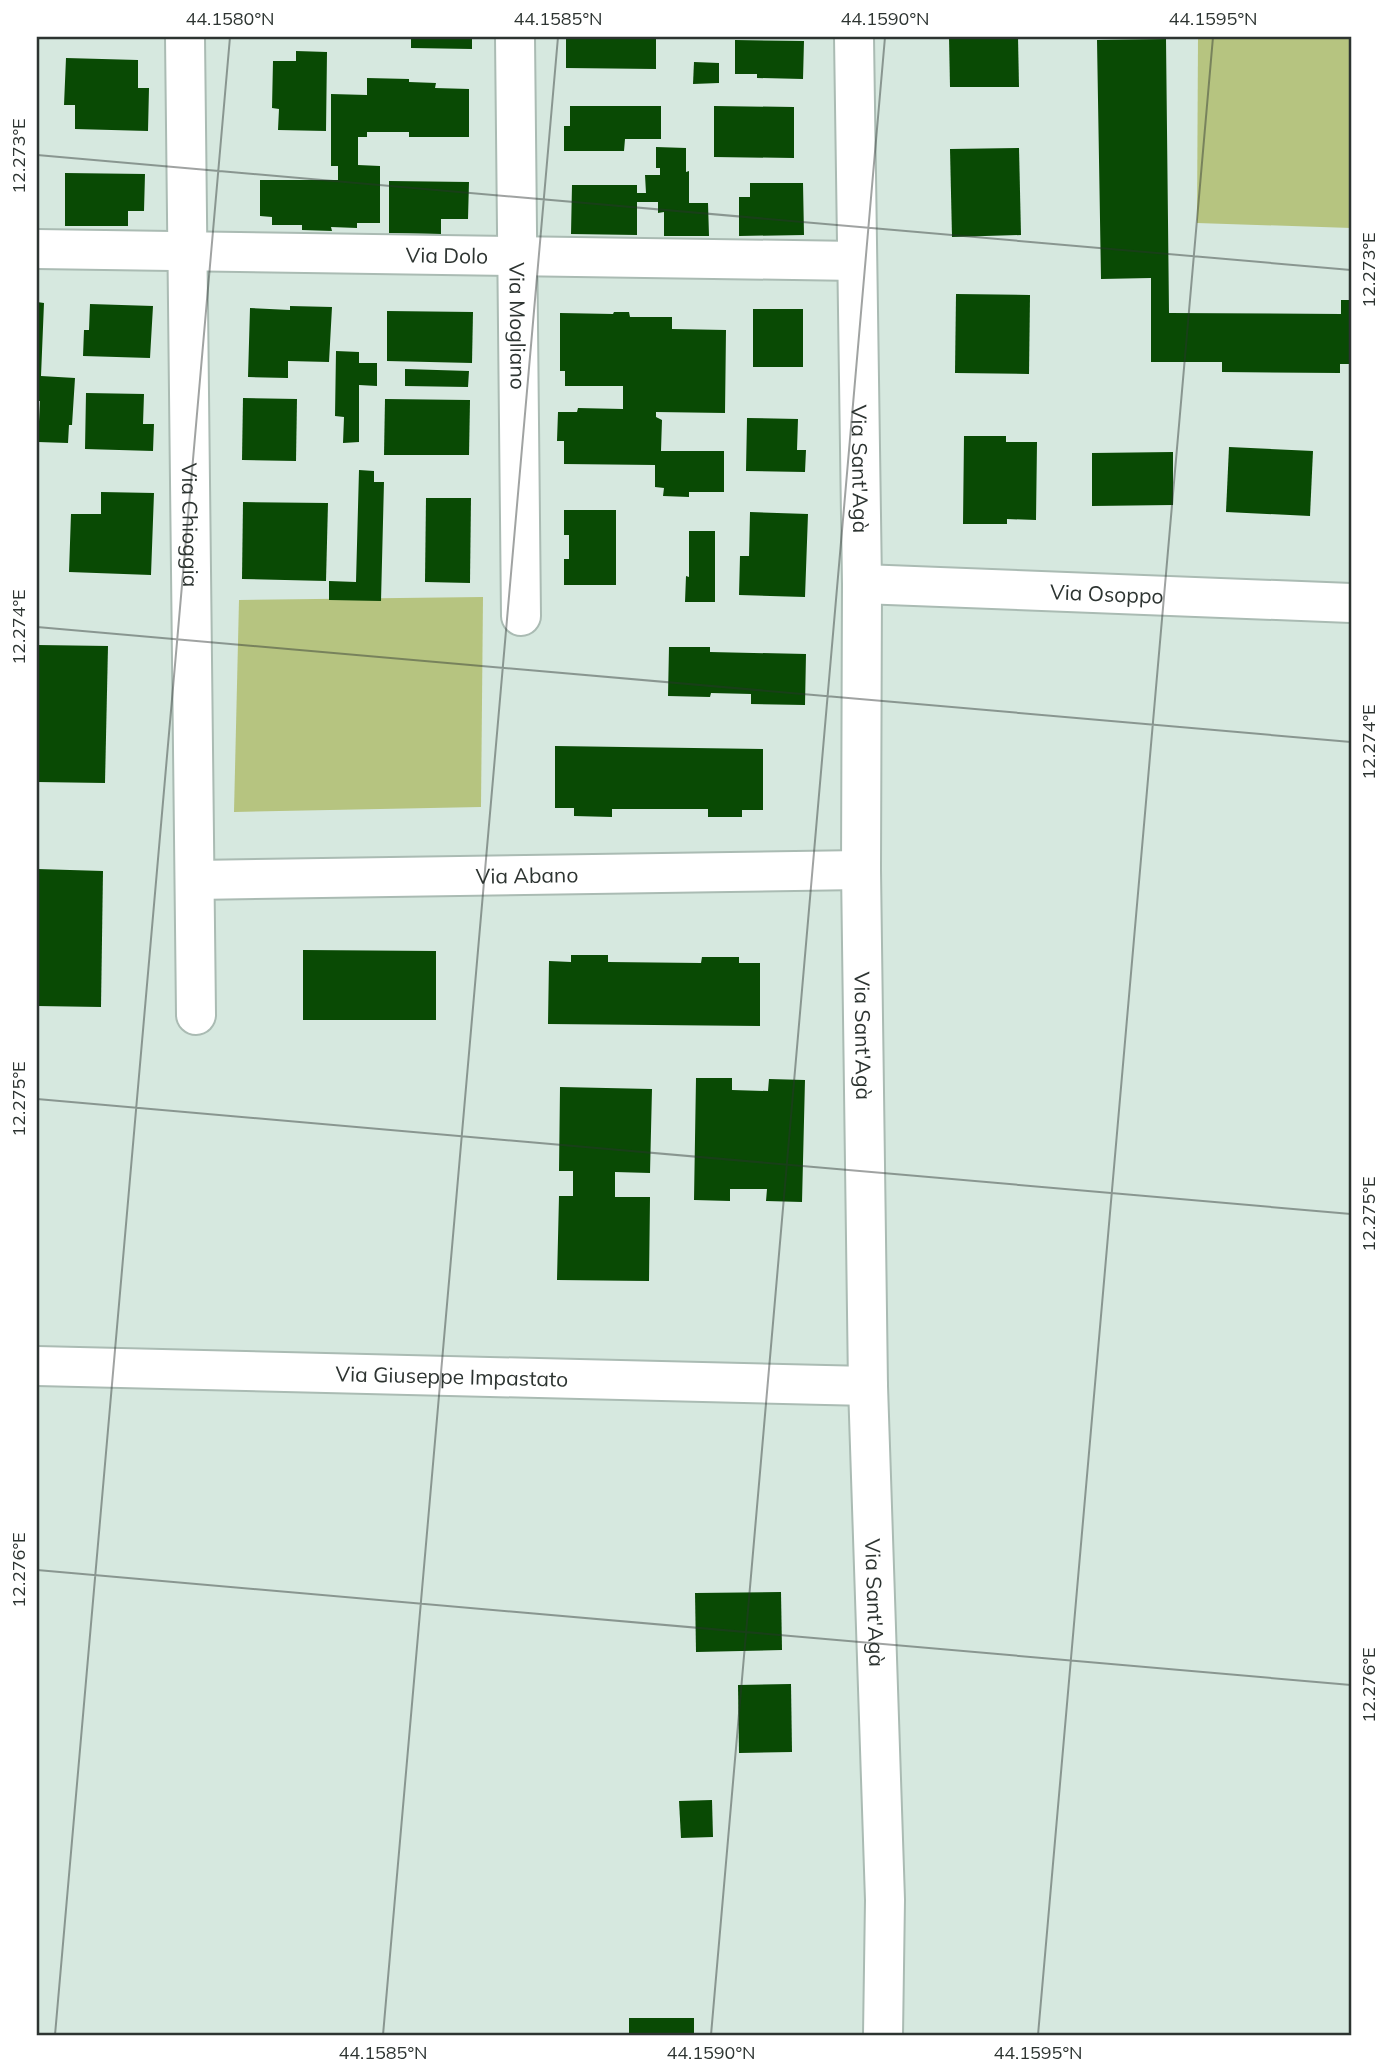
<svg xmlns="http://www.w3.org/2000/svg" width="1388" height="2072" font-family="Mulish,sans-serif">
	<rect width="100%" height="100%" fill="#d6e8df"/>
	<g fill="#b6c480">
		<polygon points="1198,37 1351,37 1351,228 1197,223"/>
		<polygon points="483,597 481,807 234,812 239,600"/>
	</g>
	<g fill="#094a04">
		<polygon points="411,37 472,37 472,49 411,48"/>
		<polygon points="566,37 656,37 656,69 566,68"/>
		<polygon points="949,37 1018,37 1019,87 950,87"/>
		<polygon points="1166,39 1169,313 1341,314 1341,300 1351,300 1351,364 1340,364 1340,373 1222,372 1222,362 1151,362 1151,278 1101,279 1097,40"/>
		<polygon points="735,40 804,41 803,79 757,78 757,74 735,74"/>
		<polygon points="296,51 327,52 326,131 278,130 279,109 272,108 273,61 296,61"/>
		<polygon points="66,58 138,60 138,88 149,88 148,131 75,129 75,105 64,105"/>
		<polygon points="694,62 719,63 719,83 693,84"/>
		<polygon points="367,78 409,79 409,82 436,83 435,88 469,89 469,137 409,137 409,132 367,132 367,137 358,137 358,165 380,166 380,223 357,223 357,228 331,227 332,231 302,230 302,225 272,225 272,217 260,216 260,180 338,180 338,166 331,166 331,94 367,95"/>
		<polygon points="570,106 661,106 661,139 625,139 624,151 564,151 564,126 570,126"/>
		<polygon points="714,106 794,107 794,158 714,157"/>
		<polygon points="656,147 686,148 686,172 689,171 689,203 708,203 709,236 664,236 664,212 658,213 658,202 637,202 637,235 571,234 572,185 637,185 637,193 646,193 645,175 660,175 660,168 656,168"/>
		<polygon points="1019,148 1021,235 952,237 950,149"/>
		<polygon points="65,173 145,174 144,211 128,211 128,226 65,226"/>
		<polygon points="389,181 469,182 468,219 441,219 441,234 389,233"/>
		<polygon points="750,183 803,183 804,235 739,236 739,197 750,197"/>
		<polygon points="956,294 1030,295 1029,374 955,373"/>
		<polygon points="37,302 44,303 41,376 75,378 72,425 69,425 68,443 38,442 40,401 37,401"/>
		<polygon points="90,304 153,306 150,358 83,356 84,330 89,330"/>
		<polygon points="290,306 332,307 329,362 288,361 288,378 248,377 250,308 290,310"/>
		<rect x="753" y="309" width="50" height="58"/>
		<polygon points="387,311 473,312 472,363 387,361"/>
		<polygon points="614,312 629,312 630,317 672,317 672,329 726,330 725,413 656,412 656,417 662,420 661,451 724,451 724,492 689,492 689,497 663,496 664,488 655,487 655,465 564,464 564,441 557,441 558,412 577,412 578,408 623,409 623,386 565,386 565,371 560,371 560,313 613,314"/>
		<polygon points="336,351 359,352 359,363 377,363 377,386 359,385 359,442 343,443 344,417 335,416"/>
		<polygon points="405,369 469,371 468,387 405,386"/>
		<polygon points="86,393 144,394 143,424 154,424 153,451 85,449"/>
		<polygon points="243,398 297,399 296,461 242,460"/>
		<polygon points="385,399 470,400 469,455 384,455"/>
		<polygon points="747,418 798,419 797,450 806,450 805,472 746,471"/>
		<polygon points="964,436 1006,436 1006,442 1037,442 1036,520 1007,519 1007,524 963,524"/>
		<polygon points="1229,447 1313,451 1310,516 1226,512"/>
		<polygon points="1173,452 1173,505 1092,506 1092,453"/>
		<polygon points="359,470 374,471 374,482 384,482 381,601 329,600 329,581 356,582"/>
		<polygon points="101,492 154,493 151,575 69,572 71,514 101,514"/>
		<polygon points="426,498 471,498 470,583 425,582"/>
		<polygon points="243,502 328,503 326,581 242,579"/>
		<polygon points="564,510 616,510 616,585 564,585 564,559 569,559 569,535 564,535"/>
		<polygon points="750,512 808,514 805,597 739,595 740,556 749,556"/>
		<polygon points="689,531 715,531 715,602 685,602 686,576 689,577"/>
		<polygon points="38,645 108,646 105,783 37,782"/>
		<polygon points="669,647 710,647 710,652 806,654 805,705 751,704 751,694 711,693 710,697 668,696"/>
		<polygon points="555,746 763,749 763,810 742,810 742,817 708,817 708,809 612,809 612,817 574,816 574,808 555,808"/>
		<polygon points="37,869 103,871 101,1007 37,1006"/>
		<polygon points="303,950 436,951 436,1020 303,1020"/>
		<polygon points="571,955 608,955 608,962 701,963 702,957 739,957 739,963 760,963 760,1026 548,1024 549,961 571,962"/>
		<polygon points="696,1078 732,1078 732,1090 768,1091 769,1079 805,1080 802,1202 766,1201 767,1189 730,1189 730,1201 694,1200"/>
		<polygon points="560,1087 652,1089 650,1173 615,1172 615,1197 650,1197 649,1281 557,1280 559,1196 573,1196 573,1171 559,1171"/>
		<polygon points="781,1592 782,1650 696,1652 695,1593"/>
		<polygon points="791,1684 792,1752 739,1753 738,1685"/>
		<polygon points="712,1800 713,1837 681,1838 679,1801"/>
		<rect x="629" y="2018" width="65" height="17"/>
	</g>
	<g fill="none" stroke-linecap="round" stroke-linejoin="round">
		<defs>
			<g id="minor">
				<path id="s1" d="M185 37 196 1015"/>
				<path id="s2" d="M515 37 521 616"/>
				<path id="s3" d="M854 37 862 584 861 870 868 1386 885 1900 883 2035"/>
				<path id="s4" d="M37 249 857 261"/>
				<path id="s5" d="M862 584 1351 603"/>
				<path id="s6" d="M195 880 861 870"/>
				<path id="s7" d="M37 1366 868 1386"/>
			</g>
		</defs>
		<use href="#minor" stroke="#aabbb3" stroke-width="42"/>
		<use href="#minor" stroke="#fff" stroke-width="38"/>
	</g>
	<path fill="none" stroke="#2d3431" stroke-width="2" stroke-opacity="0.45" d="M37 155 1351 270M37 627 1351 742M37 1099 1351 1214M37 1570 1351 1685M55 2035 230 37M383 2035 558 37M711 2035 885 37M1038 2035 1213 37"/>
	<g text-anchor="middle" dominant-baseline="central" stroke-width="7" stroke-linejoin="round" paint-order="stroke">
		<g font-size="21" fill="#2d3431" stroke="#fff">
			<text stroke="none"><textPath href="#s4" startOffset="410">Via Dolo</textPath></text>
			<text stroke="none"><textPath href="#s2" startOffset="289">Via Mogliano</textPath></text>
			<text stroke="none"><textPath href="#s3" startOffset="432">Via Sant'Agà</textPath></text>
			<text stroke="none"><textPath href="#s1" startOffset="488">Via Chioggia</textPath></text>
			<text stroke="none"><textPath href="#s5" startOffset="245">Via Osoppo</textPath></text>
			<text stroke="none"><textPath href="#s6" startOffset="332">Via Abano</textPath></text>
			<text stroke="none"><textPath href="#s3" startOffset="999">Via Sant'Agà</textPath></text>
			<text stroke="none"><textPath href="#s7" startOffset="415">Via Giuseppe Impastato</textPath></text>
			<text stroke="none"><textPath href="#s3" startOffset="1566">Via Sant'Agà</textPath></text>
		</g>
	</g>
	<rect width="1388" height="2072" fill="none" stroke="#ffffff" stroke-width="77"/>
	<rect x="38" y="38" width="1312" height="1996" fill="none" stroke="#2d3431" stroke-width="2.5"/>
	<g font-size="18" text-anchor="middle" fill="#2d3431">
		<text x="230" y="25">44.1580°N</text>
		<text x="558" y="25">44.1585°N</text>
		<text x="885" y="25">44.1590°N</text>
		<text x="1213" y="25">44.1595°N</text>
		<text transform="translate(19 156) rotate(-90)" y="6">12.273°E</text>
		<text transform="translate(1369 270) rotate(-90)" y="6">12.273°E</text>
		<text transform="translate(19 627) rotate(-90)" y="6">12.274°E</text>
		<text transform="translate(1369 742) rotate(-90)" y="6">12.274°E</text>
		<text transform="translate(19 1099) rotate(-90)" y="6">12.275°E</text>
		<text transform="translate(1369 1214) rotate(-90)" y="6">12.275°E</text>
		<text transform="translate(19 1570) rotate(-90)" y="6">12.276°E</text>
		<text transform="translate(1369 1685) rotate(-90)" y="6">12.276°E</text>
		<text x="383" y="2059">44.1585°N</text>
		<text x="711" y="2059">44.1590°N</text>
		<text x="1038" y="2059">44.1595°N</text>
	</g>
</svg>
